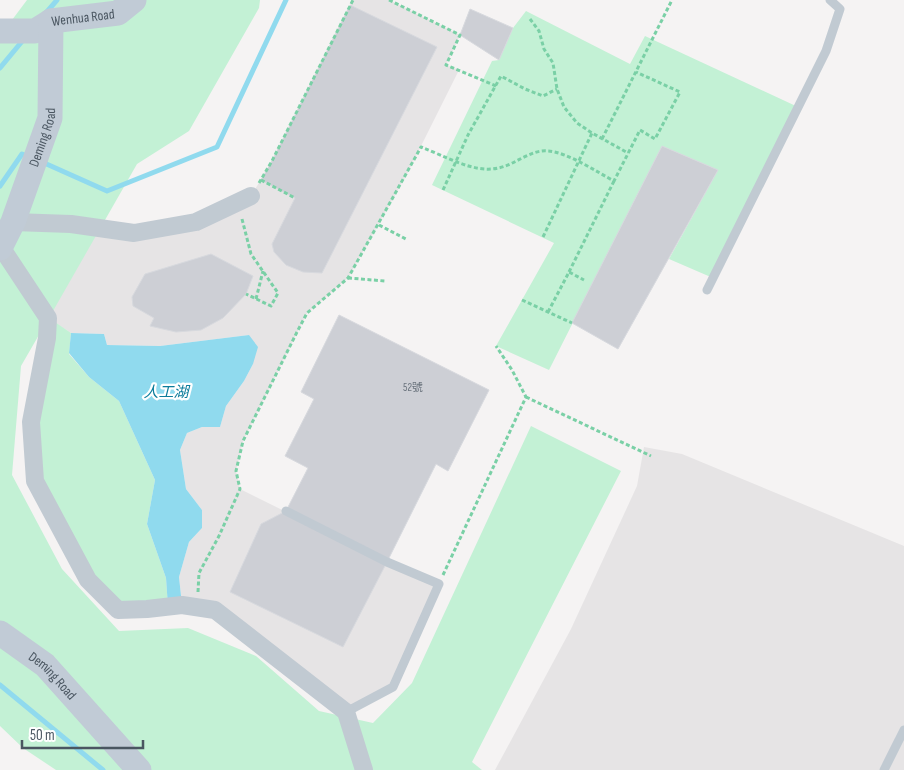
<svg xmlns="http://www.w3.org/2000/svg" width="904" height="770" font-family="'Sofia Sans Condensed','Noto Sans TC',sans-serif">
	<rect width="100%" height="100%" fill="#f5f3f3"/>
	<g fill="#e6e4e5">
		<polygon points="353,0 389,0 460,35 446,65 459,70 407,174 348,278 307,313 243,441 236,471 240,489 387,562 439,584 393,687 346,712 215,610 182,605 179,577 189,542 202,528 202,510 186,489 180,450 187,433 202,427 220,427 226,406 244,381 253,364 249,335 160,346 107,345 104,334 71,333 48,318 13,222 134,233 251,196 272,161"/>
		<polygon points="644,447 682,454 904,546 904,770 495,770 571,629 637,486"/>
	</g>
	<g fill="#c3f1d5">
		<polygon points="27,0 260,0 259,8 189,131 137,164 49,318 71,333 69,354 89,377 119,401 155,480 147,524 166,578 168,607 118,610 88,580 35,481 47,321 21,366 12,475 62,569 119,631 188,628 256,656 319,711 373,723 412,683 531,426 621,471 472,762 482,770 56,770 23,748 0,726 0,36"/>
		<polygon points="526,11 630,64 645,36 798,107 713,278 669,259 718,170 662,146 549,370 496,346 554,243 432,185 492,61 499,60 513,28"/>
	</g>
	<polygon fill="#90daee" points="71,333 104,334 107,345 160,346 249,335 258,347 253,364 244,381 226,406 220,427 202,427 187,433 180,450 186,489 202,510 202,528 189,542 179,577 182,605 168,607 166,578 147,524 155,480 119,401 89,377 69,353"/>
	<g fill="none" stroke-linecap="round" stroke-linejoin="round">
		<g stroke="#90daee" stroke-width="5">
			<polyline points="45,14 57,0"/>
			<polyline points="0,68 24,39"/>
			<polyline points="42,162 107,191 217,147 286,0"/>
			<polyline points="0,186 22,154 30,157"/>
			<polyline points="0,685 103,770"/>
		</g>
	</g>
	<g fill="#cdcfd5" stroke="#d7d9de">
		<polygon points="350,5 437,47 322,273 303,272 286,265 274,252 272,244 295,198 261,180 272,161"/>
		<polygon points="470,9 513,28 499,60 460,35"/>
		<polygon points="662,146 718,170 618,349 572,323"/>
		<polygon points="211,254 253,276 246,294 223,318 201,330 176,332 150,326 154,318 133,306 132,297 145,274"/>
		<polygon points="339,315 489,390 448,471 436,464 387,562 286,511 308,468 285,456 314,399 301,392"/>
		<polygon points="286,511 387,562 343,647 230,592 261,524"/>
	</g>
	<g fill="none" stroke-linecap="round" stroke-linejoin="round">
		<g stroke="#7ad0a6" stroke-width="3" stroke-dasharray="4 2.5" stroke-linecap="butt">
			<polyline points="389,0 460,35 446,65 496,86"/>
			<polyline points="530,19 539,31 544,49 553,63 557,89 564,107 577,123 592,133"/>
			<polyline points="602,139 672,0"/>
			<polyline points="261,180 295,198"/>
			<polyline points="259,183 272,161 353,0"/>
			<polyline points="443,190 468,135 501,76 525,89 543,96 557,89"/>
			<polyline points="242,219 251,254 278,293 271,306 246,294"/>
			<polyline points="379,225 406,239"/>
			<polyline points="543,237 592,133 628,153"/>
			<polyline points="569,272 614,181"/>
			<polyline points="348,278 385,281"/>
			<polyline points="256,299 263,271"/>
			<polyline points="522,300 572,323"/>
			<polyline points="548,312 569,272 584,280"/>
			<polyline points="526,397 651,456"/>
			<polyline points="443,575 526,397 512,370 496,346"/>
			<path d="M198 592 199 573 219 536 240 489 236 471 243 441 297 332 307 313 348 278 421 147C443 155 474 174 498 168 515 165 531 149 548 151 567 152 597 172 614 181L640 130 655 139 680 92 636 72"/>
		</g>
		<g stroke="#c1cad2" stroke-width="9">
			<polyline points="707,290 826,51 840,9 830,0"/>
			<polyline points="286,511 387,562 439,584 393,687 346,712"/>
			<polyline points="884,770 904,730"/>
		</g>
		<g stroke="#c1cad2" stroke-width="18">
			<polyline points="13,222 71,224 134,233 196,222 251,196"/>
			<polyline points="1,247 48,318 47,338 31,422 35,481 88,580 118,610 147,609 182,605 215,610 346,712 364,770"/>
		</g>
		<g stroke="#c1cbd6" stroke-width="25">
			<path id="s1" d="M0 31H35L51 21 118 13 134 0"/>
			<path id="s2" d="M0 248 13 222 50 118 51 21"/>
			<path id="s3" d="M0 633 45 665 139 770"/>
		</g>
	</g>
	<g text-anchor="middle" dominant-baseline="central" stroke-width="4.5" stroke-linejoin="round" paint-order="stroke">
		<g font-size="11" fill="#6b747e">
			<text x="413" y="387">52號</text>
		</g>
		<g font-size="14" fill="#4a5661" stroke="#fff">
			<text stroke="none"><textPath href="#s1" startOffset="86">Wenhua Road</textPath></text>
			<text stroke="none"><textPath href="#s2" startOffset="119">Deming Road</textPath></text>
			<text stroke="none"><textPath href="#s3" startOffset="68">Deming Road</textPath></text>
		</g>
		<g font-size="15" font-style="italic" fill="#0c7c9b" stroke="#fff">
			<text x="166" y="392">人工湖</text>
		</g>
	</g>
	<path d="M22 740v8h121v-8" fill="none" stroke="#4a5661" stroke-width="2.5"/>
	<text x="30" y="740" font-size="15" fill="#4a5661" stroke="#ffffff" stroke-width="4" paint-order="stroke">50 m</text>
</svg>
